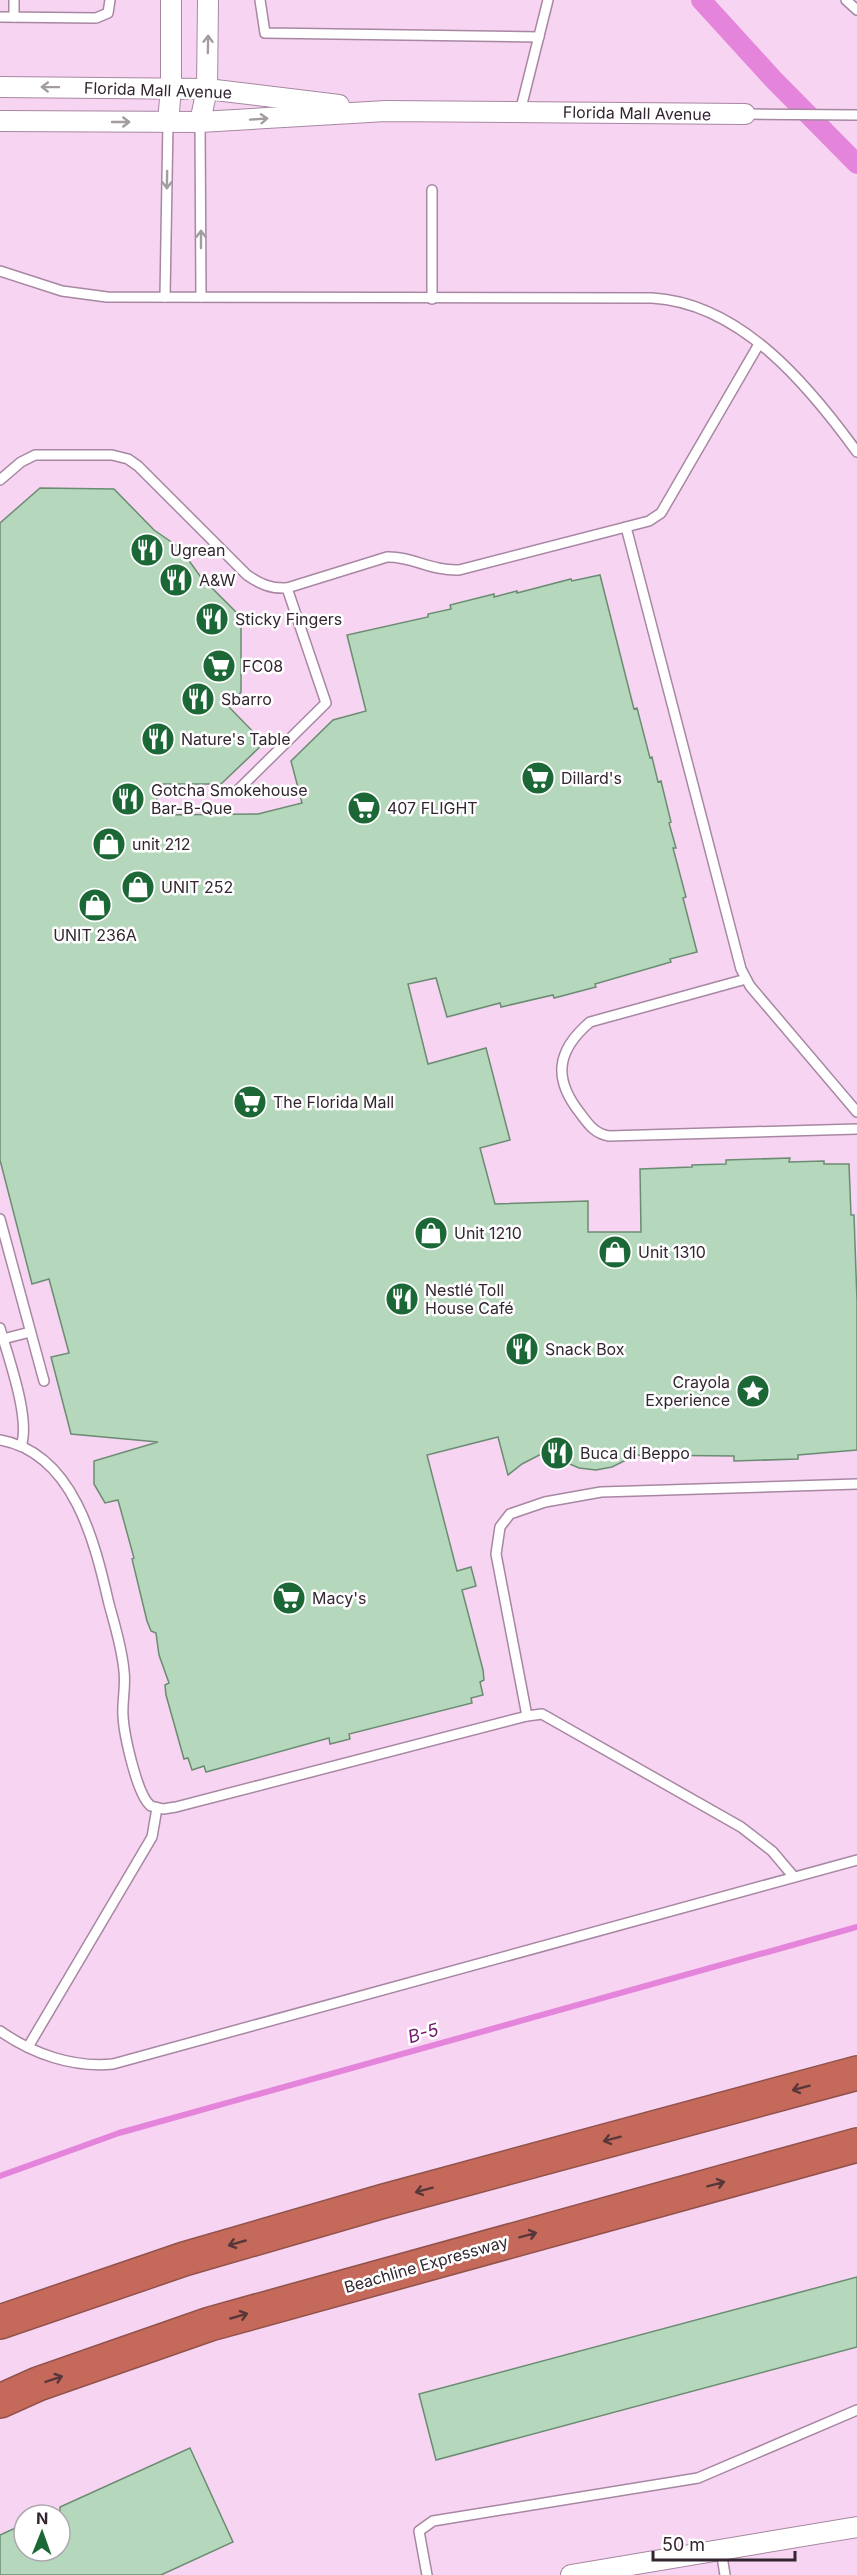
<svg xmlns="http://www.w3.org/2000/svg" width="857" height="2575" font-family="Inter,sans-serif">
	<rect width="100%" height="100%" fill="#f7d5f2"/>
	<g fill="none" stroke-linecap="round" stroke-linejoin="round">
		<polyline stroke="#e484da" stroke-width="6" points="0,2176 119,2133 857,1927"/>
		<polyline stroke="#e484da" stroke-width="20" points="701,0 773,79 857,164"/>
	</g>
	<g fill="#b5d8bc" stroke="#6b8c72" stroke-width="1.5">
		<polygon points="40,488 114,489 154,530 180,548 200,576 241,617 241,692 229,707 264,743 221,784 158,784 156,815 258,814 302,803 291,761 333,720 366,711 347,635 428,617 428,614 451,609 450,605 494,594 494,597 517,591 517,593 571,579 572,581 600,575 634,709 637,708 650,758 652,757 658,782 661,781 671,822 669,823 676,848 673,848 686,897 683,898 697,952 670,959 671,962 595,984 596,987 554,998 553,995 501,1007 500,1003 447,1017 436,978 408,984 428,1064 486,1048 510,1140 480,1148 495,1204 588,1201 588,1232 641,1232 640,1169 692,1167 692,1165 726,1164 726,1160 790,1158 789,1162 824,1161 824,1164 849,1164 851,1215 854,1215 857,1301 857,1450 798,1455 798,1459 734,1461 734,1456 636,1455 612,1467 596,1470 579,1468 563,1461 551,1463 547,1451 522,1464 508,1475 498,1437 427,1455 457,1571 471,1567 476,1586 462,1590 483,1670 484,1680 480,1682 483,1695 471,1698 472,1703 349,1734 350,1739 330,1744 329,1738 206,1772 204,1766 192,1770 188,1758 184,1759 166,1695 165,1685 169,1683 159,1655 156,1633 151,1631 147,1621 132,1559 134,1558 118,1500 105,1503 94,1484 94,1461 158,1442 71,1434 51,1357 69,1353 49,1279 32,1284 0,1160 0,523"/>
		<polygon points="857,2277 857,2347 436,2460 419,2394"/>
		<polygon points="190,2448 233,2542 161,2575 0,2575 0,2535 24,2524 24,2551 60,2551 60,2507"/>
	</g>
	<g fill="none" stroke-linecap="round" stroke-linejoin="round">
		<defs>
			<g id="service">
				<polyline points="260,0 265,33 539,37"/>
				<polyline points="846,0 857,10"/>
				<polyline points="0,17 96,18 108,13 110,0"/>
				<polyline points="14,17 14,0"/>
				<polyline points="520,112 548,0"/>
				<polyline points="745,114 857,115"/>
				<polyline points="200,122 201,297"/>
				<polyline points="432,190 432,299"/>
				<path d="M0 271 62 291 107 297 652 298C741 303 809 386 857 452"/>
				<polyline points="165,297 168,122"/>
				<polyline points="759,344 661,513 649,521 626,527 741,969 750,986 857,1112"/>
				<path d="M0 480 21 462 35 455H112L128 459 138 466 247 575C260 584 271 589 287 588L387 557C411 556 431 571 459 570L626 527"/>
				<polyline points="238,790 326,703 287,588"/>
				<path d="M746 979 590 1022C556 1051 553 1079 580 1113 588 1124 595 1134 609 1136L857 1129"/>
				<polyline points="0,1219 44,1381"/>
				<path d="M0 1328C8 1357 31 1419 21 1446"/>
				<polyline points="3,1339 30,1332"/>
				<path d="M0 1440C74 1453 95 1543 109 1604 115 1626 122 1648 124 1671 126 1686 122 1701 123 1716 124 1734 137 1796 151 1806L163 1809 176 1807 527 1716 542 1714 741 1827 772 1851 794 1877"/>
				<polyline points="527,1716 496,1554 500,1527 510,1514 545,1502 601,1492 857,1484"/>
				<path d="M0 2031C33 2054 73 2068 113 2064L857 1860"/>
				<polyline points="28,2047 152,1837 157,1808"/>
				<polyline points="721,2550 725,2575"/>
				<polyline points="427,2575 419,2531 433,2521 698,2478 857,2410"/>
			</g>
			<g id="minor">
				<polyline points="0,87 207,89 339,105"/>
				<polyline points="0,121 200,122 386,111 745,114"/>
				<polyline points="168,122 171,88 171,0"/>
				<polyline points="200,122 207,89 208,0"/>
				<polyline points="571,2575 857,2527"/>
			</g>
			<g id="motorway">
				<polyline points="0,2322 184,2259 384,2201 857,2073"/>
				<polyline points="0,2401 38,2384 210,2324 857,2145"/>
			</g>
		</defs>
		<use href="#service" stroke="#a787a2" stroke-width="12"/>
		<use href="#minor" stroke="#a787a2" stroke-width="22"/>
		<use href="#motorway" stroke="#92524c" stroke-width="36"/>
		<use href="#service" stroke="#fff" stroke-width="9"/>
		<use href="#minor" stroke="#fff" stroke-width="20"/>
		<use href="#motorway" stroke="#c56a5a" stroke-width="33"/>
	</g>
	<defs><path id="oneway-shaft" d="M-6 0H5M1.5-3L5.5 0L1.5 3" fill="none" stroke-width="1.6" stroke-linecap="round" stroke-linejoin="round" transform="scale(1.5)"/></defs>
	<g stroke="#a39da2">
		<use href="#oneway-shaft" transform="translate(208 44) rotate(-89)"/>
		<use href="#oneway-shaft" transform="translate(50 87) rotate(-179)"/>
		<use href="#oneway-shaft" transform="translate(259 119) rotate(-4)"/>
		<use href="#oneway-shaft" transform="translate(121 122)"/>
		<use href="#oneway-shaft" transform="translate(167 180) rotate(91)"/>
		<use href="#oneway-shaft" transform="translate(201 239) rotate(-90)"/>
	</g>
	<g stroke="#58373b">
		<use href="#oneway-shaft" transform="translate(801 2088) rotate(165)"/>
		<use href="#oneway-shaft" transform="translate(612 2139) rotate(165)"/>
		<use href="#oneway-shaft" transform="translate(716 2184) rotate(-15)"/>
		<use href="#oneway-shaft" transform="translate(424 2190) rotate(165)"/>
		<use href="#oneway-shaft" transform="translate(528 2235) rotate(-15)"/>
		<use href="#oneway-shaft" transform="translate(237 2243) rotate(164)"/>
		<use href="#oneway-shaft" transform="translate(239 2316) rotate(-16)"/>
		<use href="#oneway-shaft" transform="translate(54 2379) rotate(-19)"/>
	</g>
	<defs>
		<symbol id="restaurant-disc" viewBox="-11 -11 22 22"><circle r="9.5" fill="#1b6836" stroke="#fff"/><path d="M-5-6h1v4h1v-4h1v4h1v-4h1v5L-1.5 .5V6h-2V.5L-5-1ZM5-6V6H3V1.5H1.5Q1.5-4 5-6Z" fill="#fff"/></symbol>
		<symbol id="supermarket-disc" viewBox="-11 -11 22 22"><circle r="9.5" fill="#1b6836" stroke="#fff"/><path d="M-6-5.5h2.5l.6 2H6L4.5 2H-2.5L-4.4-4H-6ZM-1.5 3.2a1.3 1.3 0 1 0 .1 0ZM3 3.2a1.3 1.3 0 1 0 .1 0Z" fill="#fff"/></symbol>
		<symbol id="shop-disc" viewBox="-11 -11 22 22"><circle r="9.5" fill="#1b6836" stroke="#fff"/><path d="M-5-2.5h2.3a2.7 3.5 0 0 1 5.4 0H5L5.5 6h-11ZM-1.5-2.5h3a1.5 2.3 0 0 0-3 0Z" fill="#fff"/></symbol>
		<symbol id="sight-disc" viewBox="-11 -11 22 22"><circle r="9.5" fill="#1b6836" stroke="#fff"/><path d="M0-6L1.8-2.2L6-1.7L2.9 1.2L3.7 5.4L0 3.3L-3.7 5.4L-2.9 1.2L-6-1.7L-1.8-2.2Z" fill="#fff"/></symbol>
	</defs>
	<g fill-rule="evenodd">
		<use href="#restaurant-disc" x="128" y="531" width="38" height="38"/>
		<use href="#restaurant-disc" x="157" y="561" width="38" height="38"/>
		<use href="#restaurant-disc" x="193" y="600" width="38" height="38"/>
		<use href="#supermarket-disc" x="200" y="647" width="38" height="38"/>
		<use href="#restaurant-disc" x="179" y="680" width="38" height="38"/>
		<use href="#restaurant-disc" x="139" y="720" width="38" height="38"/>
		<use href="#supermarket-disc" x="519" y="759" width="38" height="38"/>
		<use href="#restaurant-disc" x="109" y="780" width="38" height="38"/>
		<use href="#supermarket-disc" x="345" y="789" width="38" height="38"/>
		<use href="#shop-disc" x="90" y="825" width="38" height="38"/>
		<use href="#shop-disc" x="119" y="868" width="38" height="38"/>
		<use href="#shop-disc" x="76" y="886" width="38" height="38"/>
		<use href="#supermarket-disc" x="231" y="1083" width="38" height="38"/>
		<use href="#shop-disc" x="412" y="1214" width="38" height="38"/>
		<use href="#shop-disc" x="596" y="1233" width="38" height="38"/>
		<use href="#restaurant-disc" x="383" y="1280" width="38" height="38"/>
		<use href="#restaurant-disc" x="503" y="1330" width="38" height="38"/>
		<use href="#sight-disc" x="734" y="1372" width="38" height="38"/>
		<use href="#restaurant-disc" x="538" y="1434" width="38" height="38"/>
		<use href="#supermarket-disc" x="270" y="1579" width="38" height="38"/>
	</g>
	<g text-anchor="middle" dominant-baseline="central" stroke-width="5" stroke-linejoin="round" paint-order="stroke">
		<g font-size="16" fill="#332631" stroke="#fff">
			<text transform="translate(158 90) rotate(2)">Florida Mall Avenue</text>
			<text transform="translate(637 113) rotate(1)">Florida Mall Avenue</text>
			<text transform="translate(426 2264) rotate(-16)">Beachline Expressway</text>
		</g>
		<g font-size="16" fill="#332631" stroke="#fff" text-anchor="start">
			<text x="170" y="550">Ugrean</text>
			<text x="199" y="580">A&amp;W</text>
			<text x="235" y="619">Sticky Fingers</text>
			<text x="242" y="666">FC08</text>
			<text x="221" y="699">Sbarro</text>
			<text x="181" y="739">Nature's Table</text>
			<text x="561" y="778">Dillard's</text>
			<text x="151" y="790">Gotcha Smokehouse<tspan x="151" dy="18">Bar-B-Que</tspan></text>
			<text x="387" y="808">407 FLIGHT</text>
			<text x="132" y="844">unit 212</text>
			<text x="161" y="887">UNIT 252</text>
			<text x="95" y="935" text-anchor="middle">UNIT 236A</text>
			<text x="273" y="1102">The Florida Mall</text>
			<text x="454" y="1233">Unit 1210</text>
			<text x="638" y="1252">Unit 1310</text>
			<text x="425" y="1290">Nestlé Toll<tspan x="425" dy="18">House Café</tspan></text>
			<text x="545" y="1349">Snack Box</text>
			<text x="730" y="1382" text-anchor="end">Crayola<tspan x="730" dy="18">Experience</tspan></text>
			<text x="580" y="1453">Buca di Beppo</text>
			<text x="312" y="1598">Macy's</text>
		</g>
		<g font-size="18" font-style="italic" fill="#701a6a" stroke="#fff">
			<text transform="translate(423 2033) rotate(-16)">B-5</text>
		</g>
	</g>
	<g transform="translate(42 2533) rotate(1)"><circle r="28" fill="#ffffff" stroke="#ada8ad" stroke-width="1.5"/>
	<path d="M0-4.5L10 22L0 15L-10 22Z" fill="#1b6836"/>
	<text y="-9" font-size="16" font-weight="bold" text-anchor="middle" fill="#332631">N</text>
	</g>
	<path d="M653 2551v9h142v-9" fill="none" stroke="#332631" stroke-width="3"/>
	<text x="662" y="2551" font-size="18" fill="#332631" stroke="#ffffff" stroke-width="4.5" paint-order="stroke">50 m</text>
</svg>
